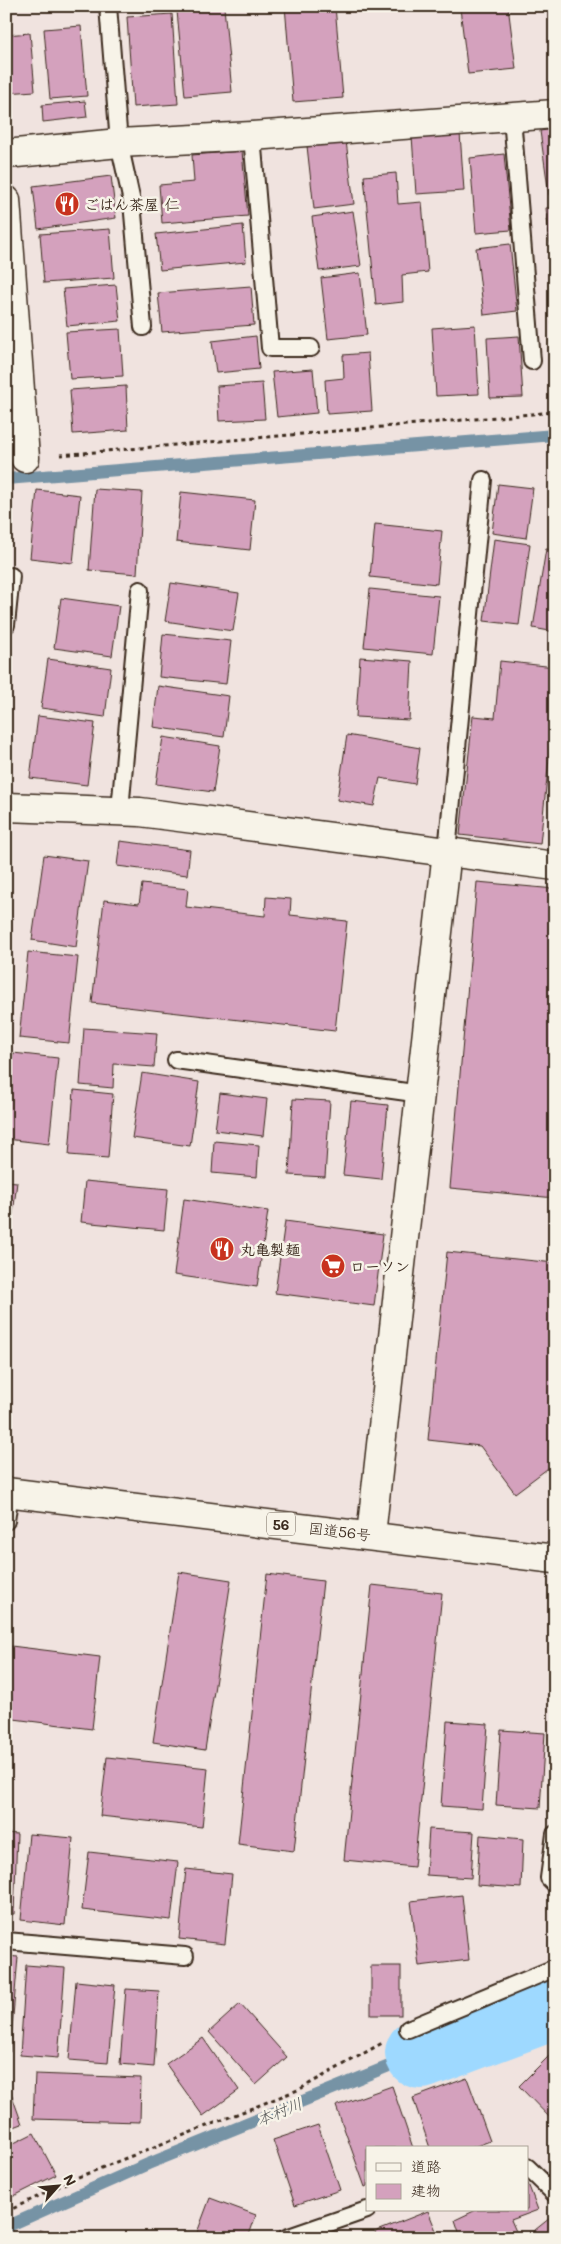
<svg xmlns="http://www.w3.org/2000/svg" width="561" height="2244" font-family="Mali,'Klee One',sans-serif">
	<rect width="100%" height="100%" fill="#f0e3df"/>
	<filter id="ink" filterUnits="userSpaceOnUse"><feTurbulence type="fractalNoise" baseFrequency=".02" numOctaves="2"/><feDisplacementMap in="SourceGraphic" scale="10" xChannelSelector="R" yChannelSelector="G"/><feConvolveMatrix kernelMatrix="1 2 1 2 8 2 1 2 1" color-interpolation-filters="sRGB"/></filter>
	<g filter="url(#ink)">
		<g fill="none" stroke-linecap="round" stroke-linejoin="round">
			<g stroke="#7693a5" stroke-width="12">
				<polyline points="6,479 555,435"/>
				<polyline points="6,2227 148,2164 421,2053"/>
			</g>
			<polyline stroke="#9ed9ff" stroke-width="72" points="421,2053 555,2003"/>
		</g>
		<g fill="#d4a1bd" stroke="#3b2a1e">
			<polygon points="285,6 335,6 343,98 293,102"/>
			<polygon points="479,6 508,6 516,69 468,74 460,8"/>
			<polygon points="224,7 232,92 185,96 177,11"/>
			<polygon points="172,14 178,104 133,107 127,17"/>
			<polygon points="81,26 87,96 50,99 44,29"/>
			<polygon points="30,33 35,91 6,93 6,35"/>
			<polygon points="85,101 87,117 43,122 42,105"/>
			<polygon points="555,129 555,194 549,195 540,131"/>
			<polygon points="460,133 464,191 416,194 412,136"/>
			<polygon points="346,141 354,204 314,209 307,146"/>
			<polygon points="242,151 248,216 162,223 159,185 194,182 192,155"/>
			<polygon points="504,154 511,230 476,233 470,158"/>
			<polygon points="396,173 398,204 422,202 428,272 402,275 403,302 376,305 364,176"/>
			<polygon points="111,176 116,218 38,229 33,186"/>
			<polygon points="555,207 555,274 553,275 546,208"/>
			<polygon points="353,211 361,266 319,271 312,217"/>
			<polygon points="243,225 246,262 160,270 156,234"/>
			<polygon points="110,229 114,278 44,283 40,234"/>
			<polygon points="510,244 517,311 484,315 476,248"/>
			<polygon points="360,273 367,335 328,339 321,278"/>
			<polygon points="549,283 555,283 555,343 554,343"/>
			<polygon points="116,285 120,321 67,326 63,289"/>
			<polygon points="251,286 254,325 162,332 158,293"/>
			<polygon points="475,325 479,394 436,396 432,328"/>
			<polygon points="120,329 123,376 70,379 66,332"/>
			<polygon points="256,336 259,369 216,373 212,341"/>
			<polygon points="519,336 523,397 490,398 487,338"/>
			<polygon points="368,353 372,411 327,414 325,380 344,378 343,355"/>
			<polygon points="313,369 317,413 277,417 272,372"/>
			<polygon points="262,383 265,419 219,421 217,386"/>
			<polygon points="126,386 128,430 73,434 70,390"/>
			<polygon points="498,484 533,488 526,538 492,533"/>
			<polygon points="95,489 142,492 137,574 89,570"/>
			<polygon points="37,490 80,495 73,563 30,558"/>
			<polygon points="181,492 255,500 250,550 176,542"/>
			<polygon points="375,524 442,531 437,584 370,577"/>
			<polygon points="494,539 530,544 519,625 484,621"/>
			<polygon points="546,549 555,550 555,632 533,628"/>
			<polygon points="171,583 239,593 233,631 165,621"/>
			<polygon points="370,589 439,596 433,654 364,647"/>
			<polygon points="61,598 119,606 112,656 54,648"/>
			<polygon points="163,634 231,641 226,684 159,677"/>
			<polygon points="360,657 412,661 409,720 356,717"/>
			<polygon points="48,659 111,668 105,717 41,708"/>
			<polygon points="500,661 555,667 555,702 540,844 460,835 473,716 495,718"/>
			<polygon points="158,686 229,696 224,737 153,727"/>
			<polygon points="38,716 95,723 87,785 30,778"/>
			<polygon points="347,735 420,748 415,784 380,778 374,806 337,800"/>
			<polygon points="163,737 220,746 213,792 156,784"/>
			<polygon points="120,841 190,850 187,875 117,866"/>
			<polygon points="44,855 88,861 76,947 32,940"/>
			<polygon points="477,882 555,889 555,1198 450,1188"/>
			<polygon points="142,884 188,889 186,907 265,916 266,897 291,899 290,915 347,921 335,1031 92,1003 104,900 139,904"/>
			<polygon points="28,952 78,957 69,1043 19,1038"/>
			<polygon points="84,1028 157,1033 154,1067 114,1064 113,1088 80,1085"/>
			<polygon points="13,1053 58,1058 49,1144 6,1139 6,1113"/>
			<polygon points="142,1073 199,1082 190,1146 132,1138"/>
			<polygon points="74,1090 113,1094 108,1158 69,1155"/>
			<polygon points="220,1093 267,1099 263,1136 215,1130"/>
			<polygon points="293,1099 330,1101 325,1177 289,1175"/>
			<polygon points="351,1101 388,1105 381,1179 343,1175"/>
			<polygon points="214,1141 259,1145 257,1177 212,1173"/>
			<polygon points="6,1181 17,1182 6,1270"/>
			<polygon points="85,1181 168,1189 164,1230 81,1222"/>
			<polygon points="184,1199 268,1211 257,1287 174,1275"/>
			<polygon points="285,1221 383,1234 374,1306 275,1293"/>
			<polygon points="447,1252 555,1263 555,1463 515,1493 480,1446 428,1440"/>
			<polygon points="179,1572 231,1580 205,1750 153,1742"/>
			<polygon points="267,1574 323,1581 294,1851 238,1844"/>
			<polygon points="372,1585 442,1593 414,1867 344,1860"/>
			<polygon points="11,1646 100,1657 92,1729 6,1718 6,1690"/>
			<polygon points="447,1721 488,1724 482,1809 441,1806"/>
			<polygon points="501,1730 545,1733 540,1808 496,1805"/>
			<polygon points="107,1757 208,1768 202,1827 100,1816"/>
			<polygon points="429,1829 474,1832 471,1878 426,1875"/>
			<polygon points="6,1833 17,1834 14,1914 6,1914"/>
			<polygon points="29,1834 73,1838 65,1925 21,1920"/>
			<polygon points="480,1835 523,1839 521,1888 477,1885"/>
			<polygon points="89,1852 178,1862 171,1920 82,1910"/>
			<polygon points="186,1869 232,1874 225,1944 179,1939"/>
			<polygon points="462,1895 469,1960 419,1966 411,1901"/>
			<polygon points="6,1956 18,1957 10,2052 6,2052"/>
			<polygon points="26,1965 65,1968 58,2058 20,2055"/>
			<rect x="371" y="1966" width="30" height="49"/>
			<polygon points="76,1981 115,1985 108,2063 69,2060"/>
			<polygon points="126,1989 159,1991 154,2067 120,2064"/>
			<polygon points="240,2004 287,2057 256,2085 209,2032"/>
			<polygon points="203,2038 239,2090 203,2116 166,2064"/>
			<polygon points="555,2050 555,2123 519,2086"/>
			<polygon points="35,2074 141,2078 140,2122 33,2119"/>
			<polygon points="467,2078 490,2141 471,2148 430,2148 413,2098"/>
			<polygon points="6,2079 22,2124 6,2130"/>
			<polygon points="392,2086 413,2148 367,2148 367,2186 365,2187 336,2106"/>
			<polygon points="318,2125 340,2190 295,2205 273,2140"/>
			<polygon points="34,2133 56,2175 6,2200 6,2147"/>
			<polygon points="527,2181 538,2210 511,2220 518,2236 513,2238 461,2238 455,2220 476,2210 527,2210"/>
			<polygon points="210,2198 256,2215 248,2238 195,2238"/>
			<polygon points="428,2211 439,2238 378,2238 375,2232"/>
			<polygon points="555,2214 555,2238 525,2238"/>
			<polygon points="39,2230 66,2238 36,2238"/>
		</g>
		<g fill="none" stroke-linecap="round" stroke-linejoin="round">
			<defs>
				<g id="service">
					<polyline points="108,6 119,143 132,202 143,327"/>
					<polyline points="512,117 532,361"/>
					<polyline points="252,136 270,348 311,348"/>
					<polyline points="6,625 11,576"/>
					<polyline points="120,810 140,590"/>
					<polyline points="447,851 483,480"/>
					<polyline points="176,1060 421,1094"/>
					<polyline points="6,1521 10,1492"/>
					<polyline points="555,1834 549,1878 555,1884"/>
					<polyline points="6,1941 185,1956"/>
					<polyline points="408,2029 555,1968"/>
					<polyline points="527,2167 555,2194"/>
					<polyline points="286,2238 367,2210"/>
				</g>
				<g id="minor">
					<polyline points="6,154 119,143 252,136 555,114"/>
					<polyline points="6,200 25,458"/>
					<polyline points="6,807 140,812 555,866"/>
					<polyline points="371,1535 447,851"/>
				</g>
				<polyline id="trunk" points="6,1492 555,1559"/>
			</defs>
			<use href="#service" stroke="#3b2a1e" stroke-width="20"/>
			<use href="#minor" stroke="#3b2a1e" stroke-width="31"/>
			<use href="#trunk" stroke="#3b2a1e" stroke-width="31"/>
			<g stroke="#3b2a1e" stroke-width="3" stroke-dasharray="4 4" stroke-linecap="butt">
				<polyline points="60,455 555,412"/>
				<polyline points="6,2212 76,2178 300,2089 384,2042"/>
			</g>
			<use href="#service" stroke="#f7f3e8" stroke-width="16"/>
			<use href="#minor" stroke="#f7f3e8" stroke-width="28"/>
			<use href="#trunk" stroke="#f7f3e8" stroke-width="28"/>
		</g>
	</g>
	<defs>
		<symbol id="restaurant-disc" viewBox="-11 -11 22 22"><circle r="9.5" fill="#c8321e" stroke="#f7f3e8"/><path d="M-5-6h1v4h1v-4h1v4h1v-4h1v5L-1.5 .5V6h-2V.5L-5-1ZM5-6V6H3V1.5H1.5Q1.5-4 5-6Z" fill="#fff"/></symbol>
		<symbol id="supermarket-disc" viewBox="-11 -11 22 22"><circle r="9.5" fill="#c8321e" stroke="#f7f3e8"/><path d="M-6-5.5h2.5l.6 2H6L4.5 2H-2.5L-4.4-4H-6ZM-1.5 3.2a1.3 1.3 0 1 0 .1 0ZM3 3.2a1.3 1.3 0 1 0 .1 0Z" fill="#fff"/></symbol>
	</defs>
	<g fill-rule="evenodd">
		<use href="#restaurant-disc" x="53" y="190" width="28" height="28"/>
		<use href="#restaurant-disc" x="208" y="1235" width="28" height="28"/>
		<use href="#supermarket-disc" x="319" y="1252" width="28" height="28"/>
	</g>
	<g text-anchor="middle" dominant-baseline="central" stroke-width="5" stroke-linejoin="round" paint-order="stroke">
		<rect fill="#f7f3e8" stroke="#73665b" stroke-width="1" x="267" y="1512.5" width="28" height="23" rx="4"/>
		<g font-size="14" font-weight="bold" fill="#3b2a1e">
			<text x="281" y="1524">56</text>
		</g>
		<g font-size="15" font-weight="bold" fill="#3b2a1e" stroke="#f7f3e8" text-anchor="start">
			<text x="84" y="204">ごはん茶屋 仁</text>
			<text x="240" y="1249">丸亀製麺</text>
			<text x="350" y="1266">ローソン</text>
		</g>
		<g font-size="15" fill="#3b2a1e" stroke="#f7f3e8">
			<text transform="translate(340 1531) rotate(7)">国道56号</text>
		</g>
		<g font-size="16" font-style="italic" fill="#545656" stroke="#f7f3e8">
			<text transform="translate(279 2111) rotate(-22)">本村川</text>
		</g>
	</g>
	<rect width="561" height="2244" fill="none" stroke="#f7f3e8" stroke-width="25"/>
	<rect x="12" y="12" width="536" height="2219" fill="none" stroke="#3b2a1e" stroke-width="2" filter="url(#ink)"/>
	<rect x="366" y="2146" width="162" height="65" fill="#f7f3e8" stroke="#aca397"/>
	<rect x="376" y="2163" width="25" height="8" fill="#f7f3e8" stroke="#aca397"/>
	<text x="411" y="2172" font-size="15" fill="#3b2a1e">道路</text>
	<rect x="376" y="2184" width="25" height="15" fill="#d4a1bd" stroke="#aca397"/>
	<text x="411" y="2196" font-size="15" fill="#3b2a1e">建物</text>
	<g transform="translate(58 2186) rotate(63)" stroke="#f7f3e8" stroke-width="4" paint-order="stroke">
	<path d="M0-4L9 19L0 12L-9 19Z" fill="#3b2a1e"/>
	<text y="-8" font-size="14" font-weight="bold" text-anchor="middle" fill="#3b2a1e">N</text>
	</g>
</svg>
